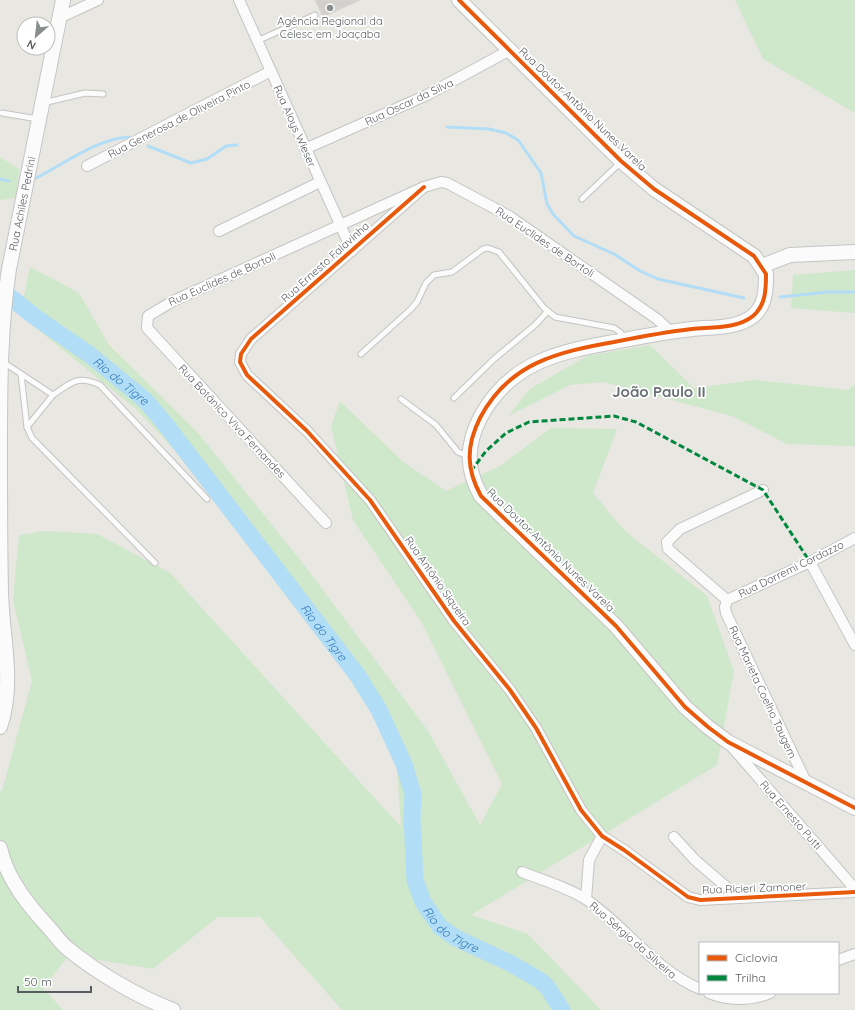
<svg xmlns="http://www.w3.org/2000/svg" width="855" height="1010" font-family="Quicksand,sans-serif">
	<rect width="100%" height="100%" fill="#e8e7e2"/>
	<g fill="#cfe7ca">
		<polygon points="735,0 855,0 855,113 763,59"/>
		<polygon points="0,157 19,169 18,197 0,200"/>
		<path d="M30 267 79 293 109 345 198 433 305 566 428 731 480 825 502 784 422 623 353 520 331 426 340 401 402 461 446 491 500 466 551 428 617 429 593 493 625 531 707 596 734 671 717 765 471 915 528 934 601 1010H342L260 917H218L153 969 69 955 43 988 63 1010H0V791H2L32 681 13 600 19 535 45 531 97 534 170 573 401 827 397 767 376 718 341 666 212 499C209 486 196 464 183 459L137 410 20 315Z"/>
		<polygon points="855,270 855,313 791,308 793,275"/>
		<polygon points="650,345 694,388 754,380 848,390 855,384 855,446 787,444 732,416 603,382 570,385 508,416 530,389 587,356"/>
	</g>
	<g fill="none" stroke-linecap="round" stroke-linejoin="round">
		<g stroke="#b2ddf6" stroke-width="3">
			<polyline points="447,127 489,129 506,133 518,140 541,173 547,204 553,214 574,236 614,254 640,271 658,279 744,298"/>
			<polyline points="148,146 191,163 207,159 226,146 237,145"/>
			<path d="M36 178C66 163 96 139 129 137"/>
			<polyline points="0,179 9,181"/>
			<polyline points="780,297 828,292 855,292"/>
		</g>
		<path stroke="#b2ddf6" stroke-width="17" id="s1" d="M0 289 35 317 90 355 145 400 166 425 358 676 379 710 404 764 413 794 412 818 415 880 423 902 440 927 456 938 510 963 541 981 548 988 562 1010"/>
	</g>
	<polygon fill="#d2d0cd" stroke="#d8d5d1" points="315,0 360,0 323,17"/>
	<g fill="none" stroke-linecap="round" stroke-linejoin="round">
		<defs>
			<g id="lane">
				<polyline points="257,41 315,15"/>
				<polyline points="43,103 85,93 103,94"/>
				<polyline points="2,113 38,119"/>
				<polyline points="582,199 621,162"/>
				<polyline points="361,354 410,310 417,302 426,283 434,275 452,272 483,249 488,248 499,252 544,308 555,317 614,328 620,332 625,339"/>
				<path d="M3 362 53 395C72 382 77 375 100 385L207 499"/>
				<polyline points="21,374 27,427 32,438 155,563"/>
				<polyline points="454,398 494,359 535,325 548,311"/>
				<polyline points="401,399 436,425 458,452 468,456"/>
				<polyline points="27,427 53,395"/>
			</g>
			<g id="street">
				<polyline points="239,0 352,251"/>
				<polyline points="59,18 98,0"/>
				<polyline points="305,149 427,95 510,50"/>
				<polyline points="87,166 271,71"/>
				<polyline points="424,187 251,339 241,354 240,362 247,375 307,431 370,500 454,621 510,690 536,728 581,810 602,836 624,850 688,897 700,900 855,892"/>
				<polyline points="219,231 320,182"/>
				<polyline points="326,523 147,328 148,316 173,301 424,187 441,182 447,183 509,216 657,319 671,332"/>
				<polyline points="810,562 855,645"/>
				<polyline points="727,600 725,607 726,613 806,782"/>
				<polyline points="727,600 668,549 667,542 680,529 763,490"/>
				<polyline points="727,600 810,562 855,538"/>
				<polyline points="732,747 855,889"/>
				<polyline points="674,837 695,860 738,897"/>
				<path d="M522 872C542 880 570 888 587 900 627 928 655 970 700 989"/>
				<polyline points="586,899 589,860 602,836"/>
				<polyline points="838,960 855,954"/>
				<path d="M709 993C727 1001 751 1001 770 993"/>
			</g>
			<g id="secondary">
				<path d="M459 0 621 161 654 189 754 256 766 274C766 289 766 305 753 316 737 329 711 327 692 329 665 332 639 337 614 342 557 352 509 363 480 418 466 446 466 469 481 496L616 626 685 707 708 727 728 742 855 808"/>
				<polyline points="762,266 790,255 855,252"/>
				<path id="s2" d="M0 727C15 683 2 637 1 592 0 545 0 497 0 450 0 389 0 329 9 269L63 0"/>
				<path d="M0 848C7 880 29 906 51 930 56 936 61 943 67 948 96 972 138 997 173 1010"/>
			</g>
		</defs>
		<use href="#lane" stroke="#c4c4c3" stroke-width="7"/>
		<use href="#street" stroke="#c4c4c3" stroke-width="12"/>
		<use href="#secondary" stroke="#c4c5c4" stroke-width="16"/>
		<use href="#lane" stroke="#fcfbfb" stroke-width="5"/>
		<use href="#street" stroke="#fcfbfb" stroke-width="10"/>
		<use href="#secondary" stroke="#fcfbfb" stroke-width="14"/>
		<polyline stroke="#00873e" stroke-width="3" stroke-dasharray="6 3" stroke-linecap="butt" points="471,471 486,451 506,433 529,422 614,416 636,422 763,490 810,562"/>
		<defs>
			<g id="cycleway">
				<path d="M459 0 621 161 654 189 754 256 766 274C766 289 766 305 753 316 737 329 711 327 692 329 665 332 639 337 614 342 557 352 509 363 480 418 466 446 466 469 481 496L616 626 685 707 708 727 728 742 855 808"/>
				<polyline points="424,187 251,339 241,354 240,362 247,375 307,431 370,500 454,621 510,690 536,728 581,810 602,836 624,850 688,897 700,900 855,892"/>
			</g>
		</defs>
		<use href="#cycleway" stroke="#fff" stroke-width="6"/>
		<use href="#cycleway" stroke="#e8590c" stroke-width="4"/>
	</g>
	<circle fill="#8a8d8e" stroke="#fff" stroke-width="1.5" cx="330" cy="8" r="4"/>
	<g text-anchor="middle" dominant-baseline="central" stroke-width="3.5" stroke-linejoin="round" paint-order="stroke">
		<g font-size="11" fill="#575c61" stroke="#fff">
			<text x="330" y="21">Agência Regional da<tspan x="330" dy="13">Celesc em Joaçaba</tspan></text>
		</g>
		<g font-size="11" fill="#575c61" stroke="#fff">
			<text transform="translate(409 102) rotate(-25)">Rua Oscar da Silva</text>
			<text transform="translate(583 109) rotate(44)">Rua Doutor Antônio Nunes Varela</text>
			<text transform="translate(179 119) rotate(-27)">Rua Generosa de Oliveira Pinto</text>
			<text transform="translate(295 126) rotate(66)">Rua Aloys Wieser</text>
			<text stroke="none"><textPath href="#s2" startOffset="526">Rua Achiles Pedrini</textPath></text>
			<text transform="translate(545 242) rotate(34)">Rua Euclides de Bortoli</text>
			<text transform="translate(325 262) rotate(-42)">Rua Ernesto Falavinha</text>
			<text transform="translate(222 279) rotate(-24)">Rua Euclides de Bortoli</text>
			<text transform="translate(232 421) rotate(47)">Rua Botânico Viva Fernandes</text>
			<text transform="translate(551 550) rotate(44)">Rua Doutor Antônio Nunes Varela</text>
			<text transform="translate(791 569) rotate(-26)">Rua Dorremi Cordazzo</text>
			<text transform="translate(438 581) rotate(55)">Rua Antônio Siqueira</text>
			<text transform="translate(763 692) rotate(65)">Rua Marieta Coelho Taugem</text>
			<text transform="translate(791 815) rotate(49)">Rua Ernesto Putti</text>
			<text transform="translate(754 888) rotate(-2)">Rua Ricieri Zamoner</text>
			<text transform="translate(633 940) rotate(41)">Rua Sérgio da Silveira</text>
		</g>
		<g font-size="12" font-style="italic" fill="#307bb9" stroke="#fff">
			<text stroke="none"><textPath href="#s1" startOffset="152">Rio do Tigre</textPath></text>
			<text stroke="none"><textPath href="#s1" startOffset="476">Rio do Tigre</textPath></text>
			<text stroke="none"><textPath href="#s1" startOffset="812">Rio do Tigre</textPath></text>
		</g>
		<g font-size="15" font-weight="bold" fill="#686e73" stroke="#fff">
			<text x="659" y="391">João Paulo II</text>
		</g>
	</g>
	<rect x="699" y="942" width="140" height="52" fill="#ffffff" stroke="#bcbec0"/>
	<rect x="707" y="955" width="20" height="6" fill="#e8590c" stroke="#bcbec0"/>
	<text x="735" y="962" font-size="12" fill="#575c61">Ciclovia</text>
	<rect x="707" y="975" width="20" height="6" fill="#00873e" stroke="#bcbec0"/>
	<text x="735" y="982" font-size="12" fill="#575c61">Trilha</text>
	<g transform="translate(36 36) rotate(208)"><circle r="19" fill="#ffffff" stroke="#bcbec0"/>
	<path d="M0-3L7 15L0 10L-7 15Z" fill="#8a8d8e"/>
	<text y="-6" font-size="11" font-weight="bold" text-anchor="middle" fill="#575c61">N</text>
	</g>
	<path d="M18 986v6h73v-6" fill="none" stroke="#575c61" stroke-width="2"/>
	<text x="24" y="986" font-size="12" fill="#575c61" stroke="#ffffff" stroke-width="3" paint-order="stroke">50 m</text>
</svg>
